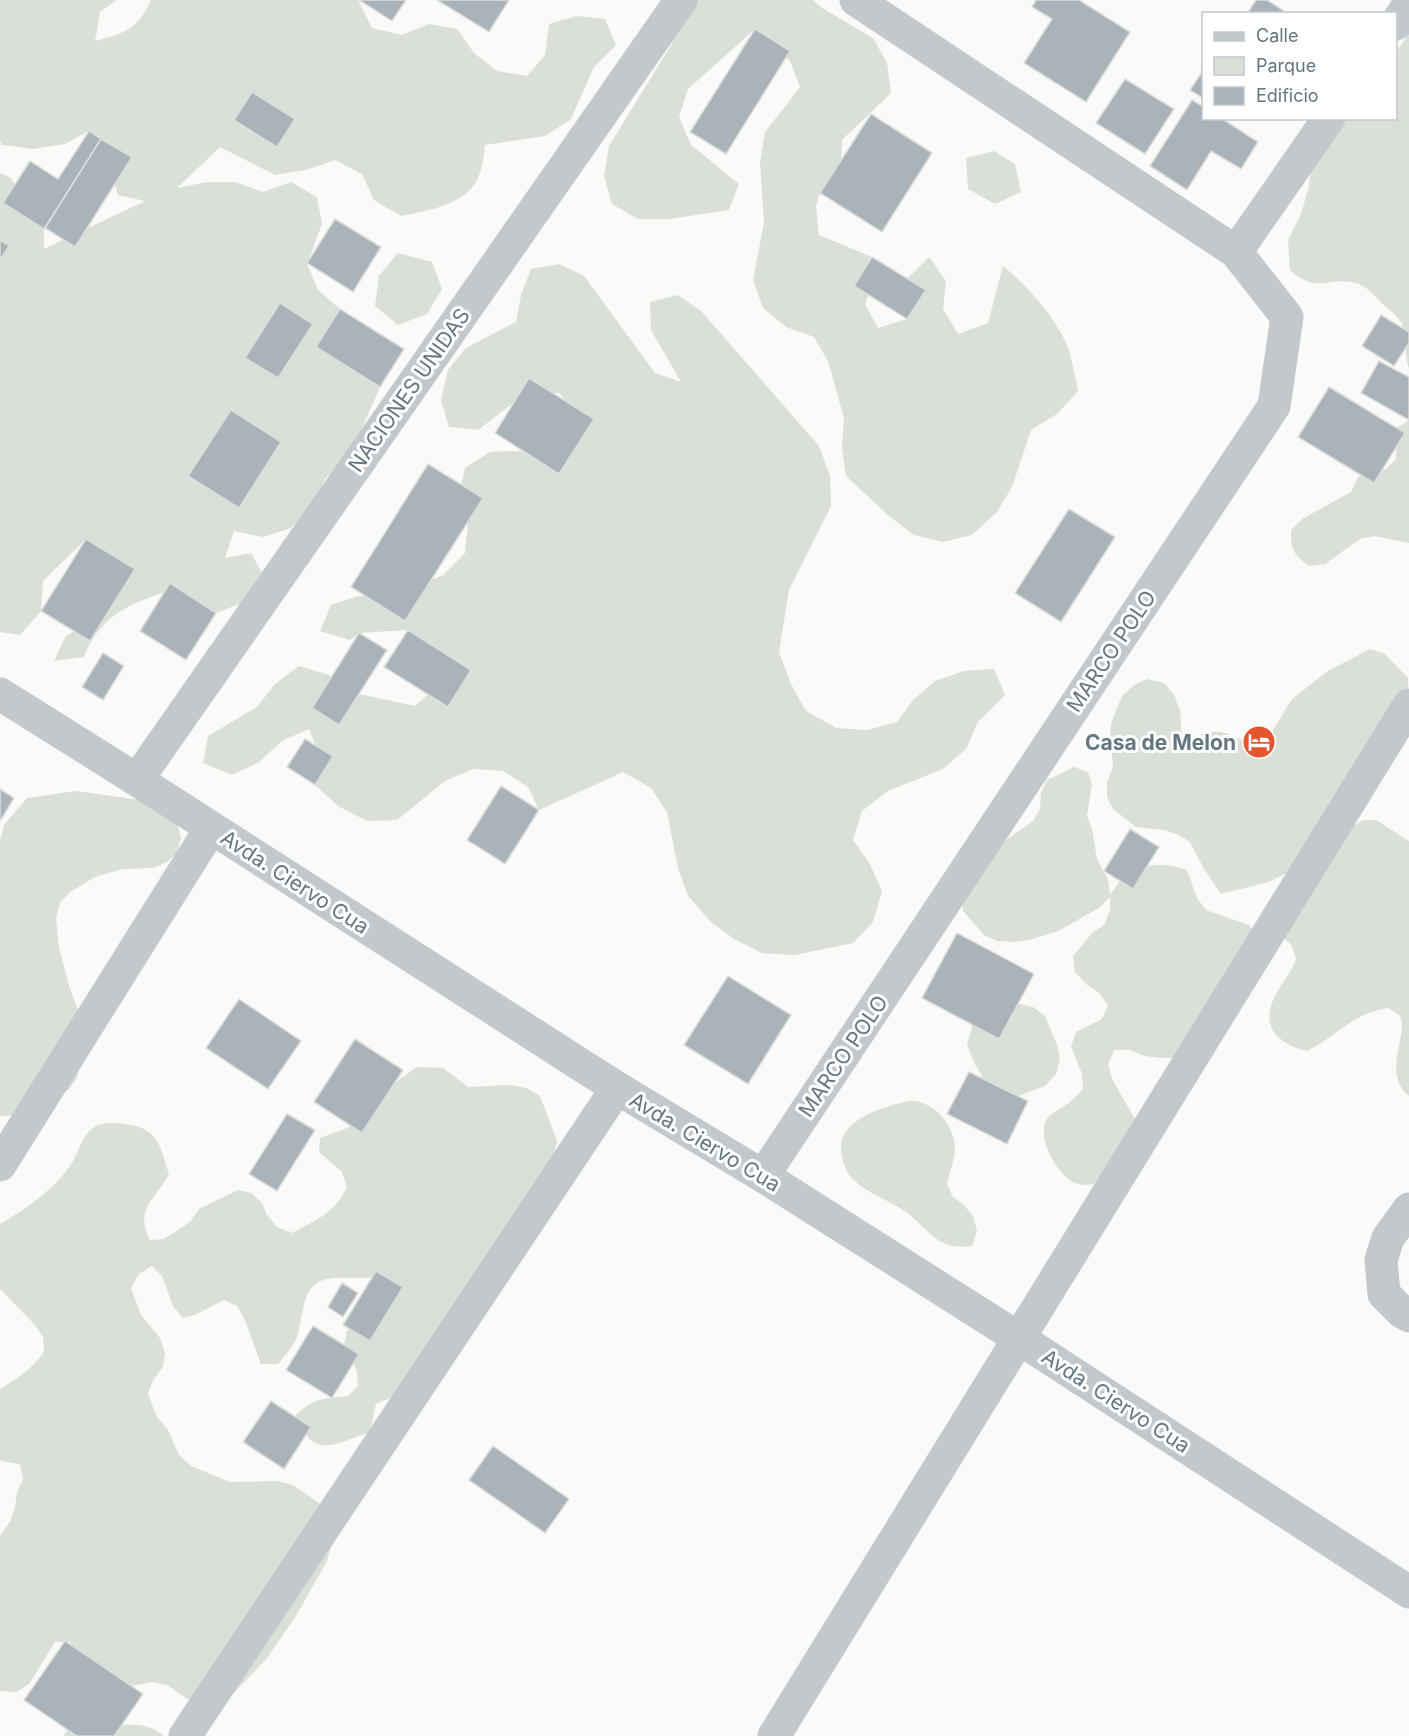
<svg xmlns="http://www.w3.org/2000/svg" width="1409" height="1736" font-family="Inter,sans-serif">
	<rect width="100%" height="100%" fill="#fafaf8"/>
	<g fill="#dadfd7">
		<path d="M0 0H117L100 12 95 41C124 34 138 29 151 0H358L372 28 402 35 429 24 457 29 474 53 497 71 527 76 545 55 549 24 577 16 605 19 616 45 594 67 571 119 545 136 485 145C484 154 483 164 480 173 469 205 430 210 401 216L374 200 362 174 335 160 306 170 275 175 220 147 177 188 207 182H235L263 192 291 182 317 197 322 224 307 264 318 290 340 309 356 335 380 387 360 433 345 457 325 479 312 507 291 528 263 537 234 531 225 558 251 553 264 577 245 602 216 613 186 615 162 593C126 605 98 619 84 657L54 661 66 636 93 620 86 539 43 581 41 611 20 635 0 632V173L11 178 44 229V249L145 201 118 195 101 139 89 131 65 144 33 149 2 145 0 141Z"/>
		<path d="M692 0H813L822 8 873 38 887 63 891 93 842 140 841 170 820 193 816 206 819 235 872 257 875 276 865 304 878 328 907 319 913 306 908 278 929 257 946 281 943 309 958 334 988 323 1003 266C1026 285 1046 307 1061 333 1071 350 1074 372 1078 391L1057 414 1031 430 1012 487 997 512 972 535 943 542 914 535 889 516 846 476 842 448 844 418 828 361 814 337 786 327 763 308 753 280 764 223 760 162 765 132 800 87 790 61 755 29 688 89 679 117 691 145 739 184 729 210 670 219H638L612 204 604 176 609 146 671 45Z"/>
		<path d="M1409 33V369C1404 354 1407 339 1403 327 1401 319 1392 312 1385 306 1378 300 1369 288 1361 285 1334 273 1319 297 1290 270L1288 240 1301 214 1309 186 1311 154 1343 119 1396 118V52Z"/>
		<polygon points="994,151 1015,164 1021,192 995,204 968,189 966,158"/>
		<polygon points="398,253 432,262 442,289 427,314 398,325 375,306 379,276"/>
		<polygon points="559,264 584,276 655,373 681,382 651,330 650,302 678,295 702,312 819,446 830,476 831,506 789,590 779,652 791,684 806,711 836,728 867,730 897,722 913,700 935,681 964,671 994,669 1005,695 978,722 966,749 943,769 888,791 862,811 853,840 870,864 882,891 873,922 853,943 795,955 762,953 734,939 711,922 688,896 678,868 667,812 651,788 623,772 539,810 528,787 503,771 473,769 445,781 397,820 367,821 338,806 315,785 320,757 309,729 282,741 259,762 232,775 203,763 208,736 257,707 275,684 299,666 329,675 355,693 415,706 437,687 425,657 407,630 359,633 350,640 320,631 331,605 358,596 387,595 442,576 465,553 468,524 459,496 465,468 490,452 519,451 548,456 579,416 559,393 526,393 478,430 449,427 441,400 448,370 466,348 516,322 521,295 531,269"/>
		<path d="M1409 420V543L1374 536 1360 539 1325 564 1309 566C1294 556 1290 548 1291 530L1302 519 1351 492 1358 477 1386 469 1396 459 1397 428Z"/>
		<path d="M1370 649 1385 654 1408 678 1409 732 1294 869 1269 882 1221 894 1204 869 1190 842 1179 835 1164 830 1136 827 1113 809 1107 797V782L1113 767 1110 739 1111 723 1122 696 1134 685 1147 679 1164 683 1174 695 1180 710 1182 740C1219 728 1219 728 1254 746L1268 738 1292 699 1328 671Z"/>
		<path d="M1074 767 1088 772 1092 785 1087 816 1092 829 1097 859 1108 880 1110 895 1128 870C1153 865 1162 862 1187 870L1197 898 1206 910 1249 925 1257 937 1237 1015 1228 1030 1207 1052 1193 1057 1161 1058 1145 1056 1130 1050H1114L1108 1064 1112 1079 1135 1119 1124 1174C1111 1178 1093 1188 1079 1184 1059 1180 1035 1137 1047 1119 1052 1112 1064 1107 1070 1102 1075 1098 1079 1093 1083 1089L1082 1074 1071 1046 1076 1032 1102 1019 1108 1005 1099 993 1086 984 1075 972 1073 956 1092 933 1104 925 1110 910V897L1099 908 1058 931 1029 940 1013 942 997 941 984 935 963 911 962 897 993 849 1033 821 1040 809 1041 793 1047 780Z"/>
		<polygon points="76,791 154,802 178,825 181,838 177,853 167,862 153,868 123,869 95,877 70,892 60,903 56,918 59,948 70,989 86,1031 77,1078 69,1089 44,1108 31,1114 0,1116 0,840 4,825 27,798"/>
		<path d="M1363 820H1376L1409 841V1096C1381 1072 1409 1036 1400 1016 1397 1013 1392 1010 1388 1008 1353 1013 1337 1036 1307 1051 1279 1044 1259 1027 1275 996 1282 982 1291 974 1296 958L1291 944 1268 926 1339 834Z"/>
		<polygon points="997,998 1033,1007 1045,1016 1057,1045 1060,1059 1056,1074 1045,1086 1015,1097 988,1087 973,1060 967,1045 975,1016"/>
		<path d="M417 1067 443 1068 468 1087 512 1085 526 1088 540 1096 557 1141 543 1202 416 1379 390 1398 376 1404 370 1432C334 1444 313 1461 296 1415 314 1397 325 1399 348 1396L358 1386 357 1371 344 1345 347 1331 372 1314 375 1277C361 1279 347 1277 333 1278 299 1281 305 1314 297 1337 293 1347 284 1356 278 1364H261L245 1320 237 1306 224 1300 197 1314 183 1318 173 1306 162 1276 152 1266 139 1274 131 1288 141 1315 160 1338 165 1353 163 1367 153 1380 148 1394 157 1417 168 1430 179 1455 191 1466 230 1482 277 1481 293 1485 319 1503 327 1516 332 1532 331 1546 327 1561 296 1616 267 1658 235 1692 222 1700 192 1702 167 1685 152 1682 122 1688 72 1661 71 1642H55L29 1684 16 1692 0 1691V1536L11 1520 15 1507 17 1492 23 1479 20 1464 5 1462 0 1460V1389C18 1378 32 1369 44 1352L43 1337 34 1324 0 1289V1224C26 1209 54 1190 71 1164 80 1152 81 1134 96 1126 105 1122 115 1123 124 1124 159 1128 159 1144 169 1174 155 1201 134 1208 150 1240L164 1239 190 1222 199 1209 238 1190 251 1193 262 1203 267 1215 277 1227 292 1233C317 1219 334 1214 347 1187L342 1172 319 1152 320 1138 369 1120 393 1084Z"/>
		<path d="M908 1101C912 1101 918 1101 922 1103 941 1108 956 1132 955 1151 954 1162 949 1173 947 1184L953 1197 964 1205 973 1216 977 1231 972 1246C937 1251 930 1230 906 1212 889 1200 865 1193 851 1177 846 1171 843 1164 842 1156 834 1120 881 1108 908 1101Z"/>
		<path d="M79 1723C88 1723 98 1725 108 1725 131 1726 144 1720 164 1736H63L67 1731Z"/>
	</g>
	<g fill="#aab3b9" stroke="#dcdcda" stroke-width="1.5">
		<polygon points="359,0 406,0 392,21"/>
		<polygon points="437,0 509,0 489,32"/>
		<polygon points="1036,0 1079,0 1130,32 1086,102 1024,63 1052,19 1032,7"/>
		<polygon points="1256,0 1267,0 1287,13 1247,14"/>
		<polygon points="755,29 790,51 726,154 690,132"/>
		<polygon points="1204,69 1204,99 1190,90"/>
		<polygon points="1125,79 1174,109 1145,154 1096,123"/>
		<polygon points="252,92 295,119 277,147 234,120"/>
		<polygon points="1192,100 1204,107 1204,118 1221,118 1258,142 1241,169 1211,151 1187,190 1150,166"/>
		<polygon points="871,114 932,153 882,232 820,193"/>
		<polygon points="89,131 101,139 44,229 3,203 30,161 58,179"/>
		<polygon points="101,139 132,157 75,247 45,228"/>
		<polygon points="335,219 381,247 353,292 307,263"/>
		<polygon points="0,240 9,246 0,260"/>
		<polygon points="872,257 926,290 907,319 854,286"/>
		<polygon points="280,303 313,324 278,378 245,358"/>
		<polygon points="340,309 404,349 380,387 316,347"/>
		<polygon points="1381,315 1409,332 1409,343 1394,366 1362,346"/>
		<polygon points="1379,361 1409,377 1409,420 1361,393"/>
		<polygon points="529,378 594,419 559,474 495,433"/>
		<polygon points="1329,387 1405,433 1374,483 1298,437"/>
		<polygon points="231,410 281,442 239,508 188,476"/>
		<polygon points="428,464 483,498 405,621 351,587"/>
		<polygon points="1069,509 1115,537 1061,622 1015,593"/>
		<polygon points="86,539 135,569 90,641 41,611"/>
		<polygon points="170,583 216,613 186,660 140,631"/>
		<polygon points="408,630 471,670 448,707 384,667"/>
		<polygon points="359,633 387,650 339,725 312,708"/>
		<polygon points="103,653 124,666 103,700 82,687"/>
		<polygon points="305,739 333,756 315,785 287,767"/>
		<polygon points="501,786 539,810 505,864 467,840"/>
		<polygon points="0,789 14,798 0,821"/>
		<polygon points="1130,829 1159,847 1133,889 1104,871"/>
		<polygon points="957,933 1034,974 999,1039 922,998"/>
		<polygon points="728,976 791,1015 748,1084 684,1045"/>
		<polygon points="239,999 301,1041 268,1089 206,1048"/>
		<polygon points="355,1039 403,1070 362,1133 314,1102"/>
		<polygon points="969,1072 1028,1101 1007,1144 947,1114"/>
		<polygon points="287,1114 315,1130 277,1191 249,1174"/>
		<polygon points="376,1271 403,1287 370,1341 343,1325"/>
		<polygon points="342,1283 358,1293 343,1317 328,1307"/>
		<polygon points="313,1326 359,1354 332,1398 286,1370"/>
		<polygon points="271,1401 311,1427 284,1469 243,1442"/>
		<polygon points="493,1446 569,1499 545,1533 469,1480"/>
		<polygon points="65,1641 143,1694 114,1736 77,1736 24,1700"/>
	</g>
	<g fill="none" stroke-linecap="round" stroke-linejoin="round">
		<g stroke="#c3c8cc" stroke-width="33">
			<polyline points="1396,24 1409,4"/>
			<polyline points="1236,252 1329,118"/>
			<polyline points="0,694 137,780 617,1088 763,1176 1020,1339 1409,1592"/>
			<polyline points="137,780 681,0"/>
			<polyline points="0,1165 211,828"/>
			<polyline points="763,1176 1274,406 1287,317 1236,252 856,0"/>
			<polyline points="1409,1209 1388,1238 1381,1260 1384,1294 1402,1312 1409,1316"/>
			<polyline points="185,1736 617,1088"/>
			<polyline points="774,1736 1409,705"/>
		</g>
	</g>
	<defs>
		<symbol id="hotel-disc" viewBox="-11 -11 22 22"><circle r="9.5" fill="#e4572e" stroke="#fff"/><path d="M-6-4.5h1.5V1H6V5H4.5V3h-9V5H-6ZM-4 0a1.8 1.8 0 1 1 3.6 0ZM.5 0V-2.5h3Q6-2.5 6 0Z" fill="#fff"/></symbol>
	</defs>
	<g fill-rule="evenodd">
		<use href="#hotel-disc" x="1240" y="723" width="38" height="38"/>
	</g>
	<g text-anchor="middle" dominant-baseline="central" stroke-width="6" stroke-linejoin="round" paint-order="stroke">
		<g font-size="21" fill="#657683" stroke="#fff">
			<text transform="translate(409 390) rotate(-55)">NACIONES UNIDAS</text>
			<text transform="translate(1111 651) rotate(-56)">MARCO POLO</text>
			<text transform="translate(295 882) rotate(33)">Avda. Ciervo Cua</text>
			<text transform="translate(843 1056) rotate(-56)">MARCO POLO</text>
			<text transform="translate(705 1142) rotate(31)">Avda. Ciervo Cua</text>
			<text transform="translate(1116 1401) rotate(33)">Avda. Ciervo Cua</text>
		</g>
		<g font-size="21" font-weight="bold" fill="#657683" stroke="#fff" text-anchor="end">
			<text x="1236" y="742">Casa de Melon</text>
		</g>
	</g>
	<rect x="1202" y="12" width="195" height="108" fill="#ffffff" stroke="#c1c8cd" stroke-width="1.5"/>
	<rect x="1214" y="32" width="30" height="9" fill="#c3c8cc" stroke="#c1c8cd" stroke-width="1.5"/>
	<text x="1256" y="42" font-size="18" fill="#657683">Calle</text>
	<rect x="1214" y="57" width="30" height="18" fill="#dadfd7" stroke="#c1c8cd" stroke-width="1.5"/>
	<text x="1256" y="72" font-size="18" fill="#657683">Parque</text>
	<rect x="1214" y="87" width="30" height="18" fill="#aab3b9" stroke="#c1c8cd" stroke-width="1.5"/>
	<text x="1256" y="102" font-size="18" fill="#657683">Edificio</text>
</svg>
